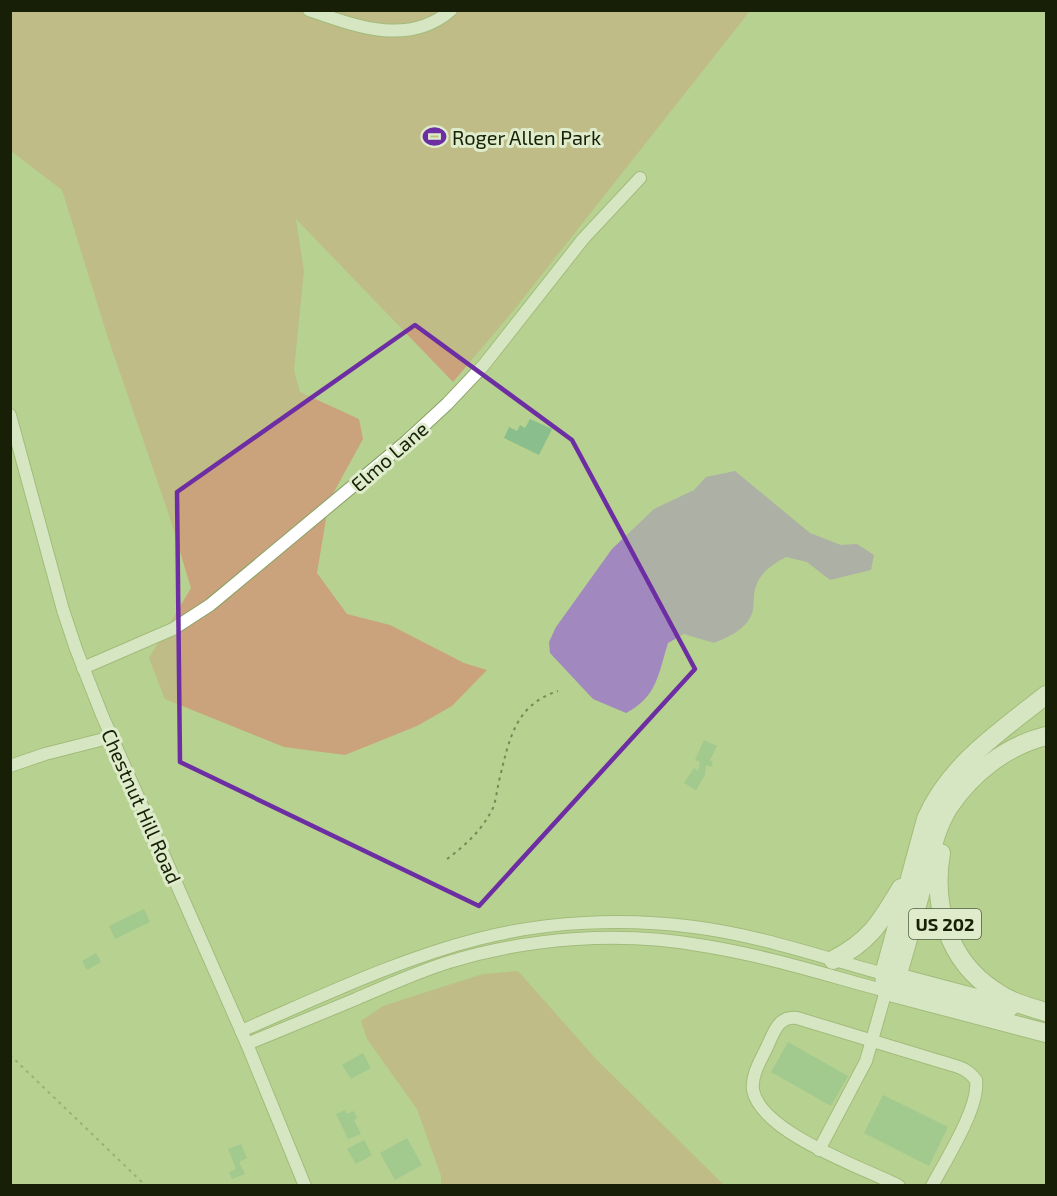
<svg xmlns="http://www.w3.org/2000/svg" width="1057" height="1196" font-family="'Exo 2',sans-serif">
	<rect width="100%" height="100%" fill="#b7d190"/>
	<g fill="#caa37d">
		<polygon points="10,11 750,11 514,310 453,382 296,219 304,271 294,370 300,392 359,419 363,439 329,501 317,573 347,614 390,625 464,663 487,670 452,706 417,726 345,755 284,747 165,699 149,658 191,588 168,512 108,338 62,190 11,151"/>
		<polygon points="518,971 597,1060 724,1185 441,1185 441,1176 417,1109 367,1039 361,1021 383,1006 445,986 483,974"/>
	</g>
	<path fill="#a188be" d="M735 471 810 533 841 545 857 544 874 555 871 570 830 580 807 562 786 557C773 564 761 572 756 586 753 594 754 603 753 610 749 628 729 637 714 643L684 634 668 643C658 675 657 697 626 713L593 699 550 653 549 642 556 627 612 549 654 509 694 490 706 477Z"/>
	<g fill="#8abf8d">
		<polygon points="530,419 552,429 539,455 504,438 509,427 517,431 520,425 525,428"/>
		<polygon points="704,740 717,746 710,760 713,762 711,767 706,765 705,775 696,790 684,783 694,768 698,771 700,762 695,760"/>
		<polygon points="144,909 150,922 115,939 109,926"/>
		<polygon points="96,953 101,962 87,970 82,961"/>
		<polygon points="788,1042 848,1076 831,1106 771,1072"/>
		<polygon points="363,1053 371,1068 351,1079 342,1065"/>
		<polygon points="883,1095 948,1127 929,1166 864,1133"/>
		<polygon points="345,1110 347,1114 354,1111 357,1118 354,1120 361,1134 348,1139 336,1114"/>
		<polygon points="407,1138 422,1165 395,1180 380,1153"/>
		<polygon points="364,1140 372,1155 356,1164 347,1149"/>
		<polygon points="241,1144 247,1158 239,1162 245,1174 232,1179 229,1172 236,1169 228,1149"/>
	</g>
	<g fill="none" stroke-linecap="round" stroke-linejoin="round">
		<defs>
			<g id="minor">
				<path d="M309 10C355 26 409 47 451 10"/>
				<polyline points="10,415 63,610 76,649 102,715 247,1044 305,1186"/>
				<polyline points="83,668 173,629 210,605 407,441 447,404 483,366 583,239 640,178"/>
				<polyline points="10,766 45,754 112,737"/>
				<path d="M241 1031C318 998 396 960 478 939 547 921 623 918 694 927 758 935 821 957 884 974"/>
				<path d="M247 1044C283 1029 319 1014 356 999 386 986 417 972 449 962 531 937 621 931 705 946 767 956 826 975 886 991L866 1061 819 1150"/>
				<path d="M899 1186C864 1168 761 1133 753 1090 751 1075 761 1060 767 1047 774 1032 778 1016 797 1018L952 1065C963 1068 969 1071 976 1080 980 1107 945 1161 932 1186"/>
			</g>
			<g id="highway">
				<path d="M941 853C932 905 948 961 995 991 1010 1002 1029 1007 1046 1012"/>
				<path d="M833 960C870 941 880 923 901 888"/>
				<polyline points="885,974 1010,1007"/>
				<path d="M886 991 884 974 926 819C950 764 1001 731 1046 695"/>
				<path d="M886 991 897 977C907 944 916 910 925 876 931 853 936 827 949 807 972 773 1006 746 1046 736"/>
				<polyline points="886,991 1046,1033"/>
			</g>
		</defs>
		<use href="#minor" stroke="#89a162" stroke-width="14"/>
		<use href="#highway" stroke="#89a162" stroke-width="20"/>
		<g stroke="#768958" stroke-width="2" stroke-dasharray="3 4.5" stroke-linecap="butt">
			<path d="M447 859C466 845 482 830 493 808 496 800 497 790 499 781 509 741 514 705 558 691"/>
			<polyline points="10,1055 146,1186"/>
		</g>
		<use href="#minor" stroke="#fff" stroke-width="12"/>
		<use href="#highway" stroke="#fff" stroke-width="18"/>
	</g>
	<path d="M0 0H1057V1196H0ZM415 325 572 440 695 669 479 906 180 762 177 492Z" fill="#b7d190" fill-opacity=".55" fill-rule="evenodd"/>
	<path fill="none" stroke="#6e2ea3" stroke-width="4.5" stroke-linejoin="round" d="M415 325 572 440 695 669 479 906 180 762 177 492Z"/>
	<defs>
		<symbol id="stadium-bare" viewBox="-9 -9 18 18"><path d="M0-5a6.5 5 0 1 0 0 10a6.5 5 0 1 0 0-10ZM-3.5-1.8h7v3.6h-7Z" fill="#6e2ea3" stroke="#dfeccc" stroke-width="2.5" paint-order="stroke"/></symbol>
	</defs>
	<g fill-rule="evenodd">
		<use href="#stadium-bare" x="418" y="120" width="33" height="33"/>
	</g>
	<g text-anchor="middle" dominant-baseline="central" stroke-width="6" stroke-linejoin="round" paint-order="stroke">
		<rect fill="#dfeccc" stroke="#535d41" stroke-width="1.5" x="909" y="909" width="72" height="30" rx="4.5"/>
		<g font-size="18" font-weight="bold" fill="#172006">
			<text x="945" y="924">US 202</text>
		</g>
		<g font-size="20" fill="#172006" stroke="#dfeccc" text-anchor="start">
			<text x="452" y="137">Roger Allen Park</text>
		</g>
		<g font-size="20" fill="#172006" stroke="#dfeccc">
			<text transform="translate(389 456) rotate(-41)">Elmo Lane</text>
			<text transform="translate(142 806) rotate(66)">Chestnut Hill Road</text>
		</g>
	</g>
	<rect width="1057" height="1196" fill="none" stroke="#172006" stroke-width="24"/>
</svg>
